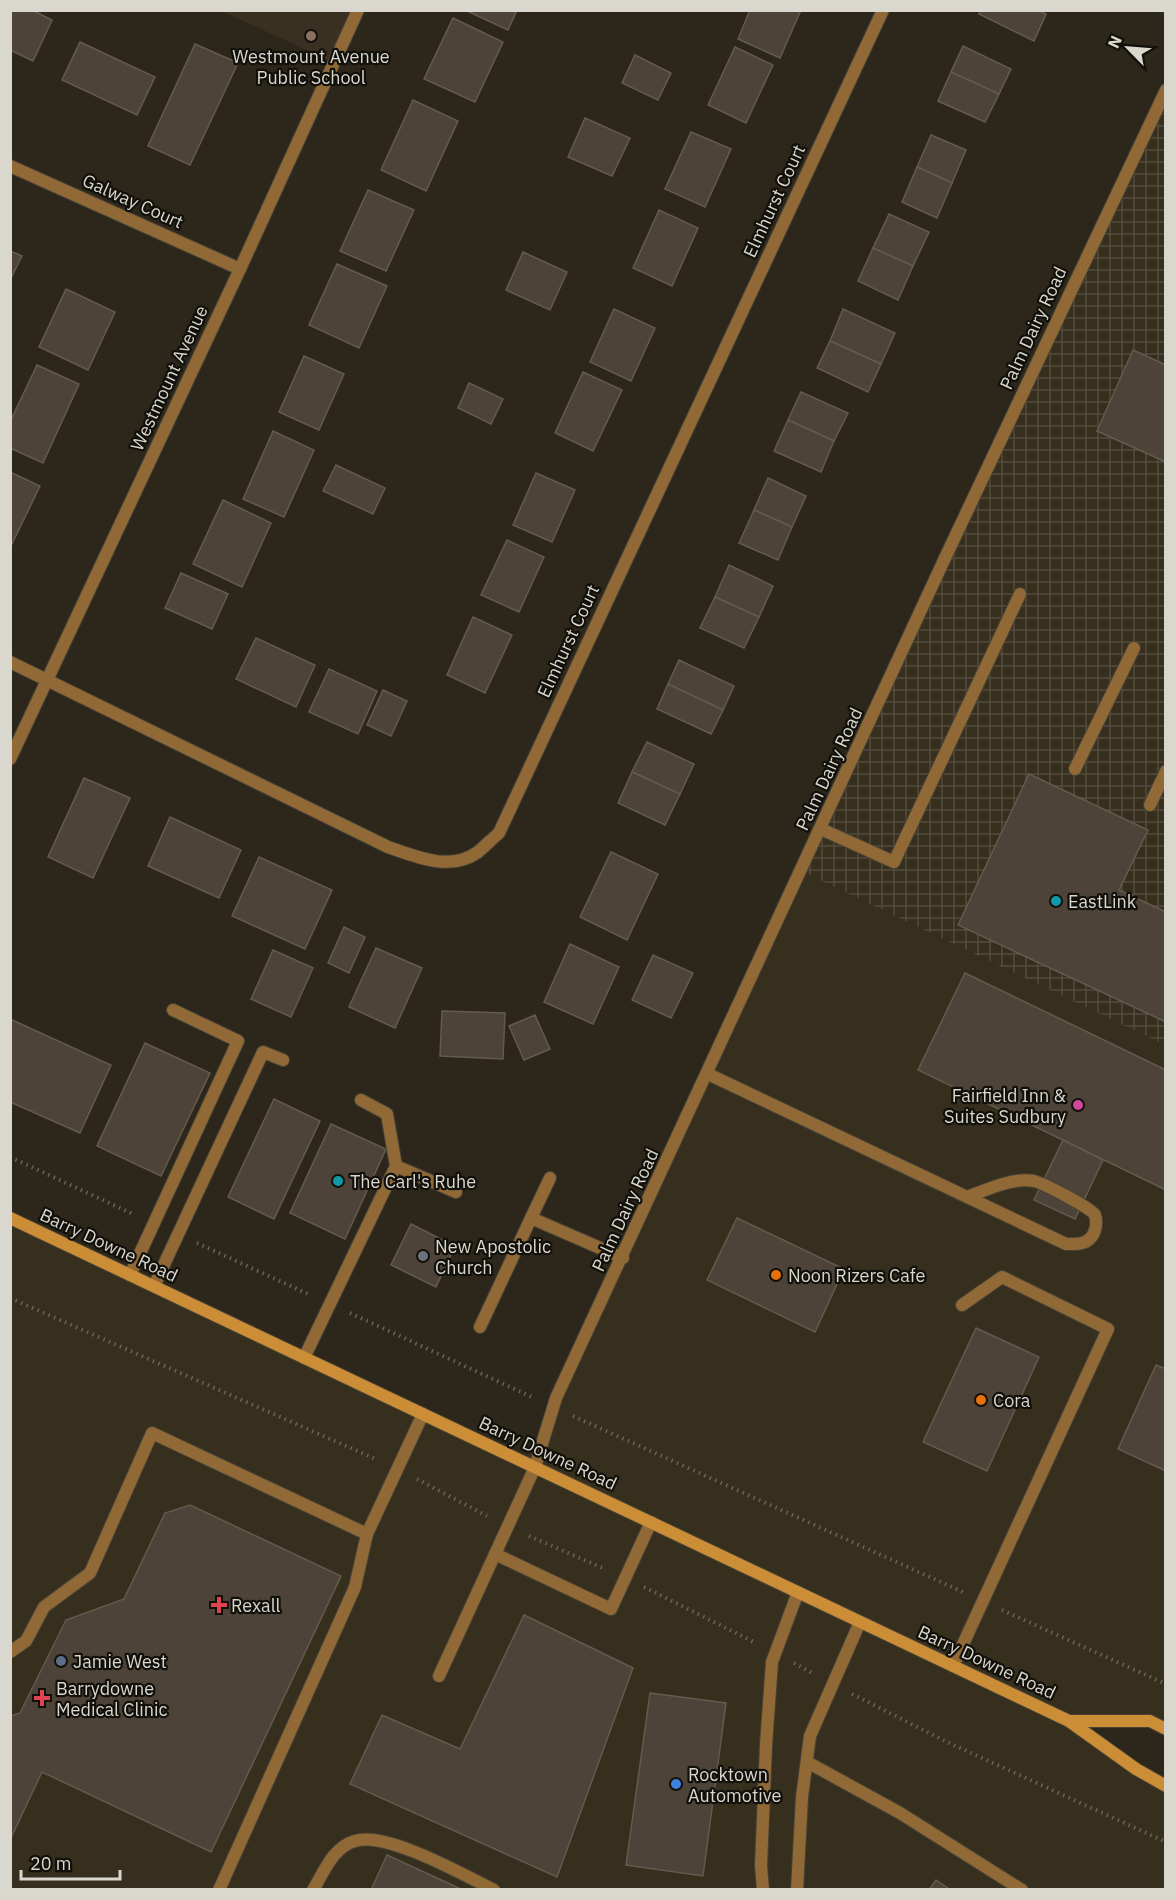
<svg xmlns="http://www.w3.org/2000/svg" width="1176" height="1900" font-family="'IBM Plex Sans',sans-serif">
	<defs>
		<pattern id="industrial-grid" width="8" height="8" patternUnits="userSpaceOnUse" patternTransform="scale(1.5)"><rect width="8" height="8" fill="#372f1d"/><path d="M0 4h8M4 0v8" fill="none" stroke="#534c3d"/></pattern>
	</defs>
	<rect width="100%" height="100%" fill="#2c271a"/>
	<polygon fill="#372f1d" points="799,870 1165,1045 1165,1726 1068,1723 1165,1786 1165,1889 11,1889 10,1218 523,1465"/>
	<polygon fill="url(#industrial-grid)" points="1165,86 1165,1045 799,870"/>
	<polygon fill="#3a3021" points="222,11 356,11 332,62"/>
	<g fill="#4d4338" stroke="#655a4e" stroke-width="1.5">
		<polygon points="10,10 32,10 52,20 33,61 10,50"/>
		<polygon points="465,10 517,10 508,30"/>
		<polygon points="750,10 801,10 780,58 738,39"/>
		<polygon points="981,10 1038,10 1046,14 1034,41 979,14"/>
		<polygon points="453,18 503,42 475,102 424,79"/>
		<polygon points="80,42 155,77 137,115 62,80"/>
		<polygon points="195,44 238,63 190,165 148,146"/>
		<polygon points="963,46 1011,69 999,94 951,72"/>
		<polygon points="735,47 773,65 746,123 708,105"/>
		<polygon points="635,55 671,73 658,100 622,83"/>
		<polygon points="951,72 999,94 985,122 938,101"/>
		<polygon points="413,100 458,121 426,191 381,170"/>
		<polygon points="585,118 630,138 612,176 568,157"/>
		<polygon points="691,132 731,149 705,207 665,189"/>
		<polygon points="931,135 966,150 952,183 917,167"/>
		<polygon points="917,167 952,183 937,218 902,202"/>
		<polygon points="368,190 414,210 386,271 340,251"/>
		<polygon points="659,210 698,228 672,286 633,268"/>
		<polygon points="889,214 929,232 913,266 873,248"/>
		<polygon points="873,248 913,266 898,300 858,281"/>
		<polygon points="10,251 22,256 10,280"/>
		<polygon points="523,252 567,272 550,310 506,290"/>
		<polygon points="337,264 387,286 359,348 309,325"/>
		<polygon points="66,289 115,312 88,370 39,347"/>
		<polygon points="614,309 655,328 631,381 590,362"/>
		<polygon points="843,309 895,333 881,364 830,341"/>
		<polygon points="830,341 881,364 868,392 817,368"/>
		<polygon points="1133,350 1166,365 1166,462 1097,431"/>
		<polygon points="304,356 344,374 319,430 279,412"/>
		<polygon points="37,365 79,384 43,463 10,448 10,422"/>
		<polygon points="583,372 622,390 593,451 555,433"/>
		<polygon points="469,383 503,399 491,424 458,408"/>
		<polygon points="801,392 848,413 834,441 788,420"/>
		<polygon points="788,420 834,441 821,472 774,451"/>
		<polygon points="273,431 314,450 284,517 243,499"/>
		<polygon points="336,465 385,488 373,514 323,491"/>
		<polygon points="10,472 40,486 10,548"/>
		<polygon points="536,473 575,490 552,542 513,525"/>
		<polygon points="768,478 806,496 792,527 754,510"/>
		<polygon points="223,500 271,523 242,587 193,564"/>
		<polygon points="754,510 792,527 778,560 739,543"/>
		<polygon points="507,540 544,557 519,612 481,595"/>
		<polygon points="729,565 773,586 759,617 715,597"/>
		<polygon points="181,573 228,594 212,629 165,608"/>
		<polygon points="715,597 759,617 744,648 700,628"/>
		<polygon points="473,617 512,635 485,693 447,675"/>
		<polygon points="256,638 315,665 296,707 236,679"/>
		<polygon points="679,660 734,686 723,710 668,684"/>
		<polygon points="329,669 377,691 358,734 309,712"/>
		<polygon points="668,684 723,710 711,734 657,709"/>
		<polygon points="383,690 407,701 391,736 367,725"/>
		<polygon points="647,742 694,764 680,794 632,772"/>
		<polygon points="632,772 680,794 665,825 618,803"/>
		<polygon points="1029,774 1148,830 1119,890 1166,912 1166,1022 958,925"/>
		<polygon points="84,778 130,798 93,878 48,857"/>
		<polygon points="170,817 241,850 219,898 148,866"/>
		<polygon points="611,852 658,874 627,940 580,917"/>
		<polygon points="259,857 332,890 305,949 232,916"/>
		<polygon points="344,927 365,937 349,973 328,963"/>
		<polygon points="570,944 619,967 593,1024 544,1002"/>
		<polygon points="376,948 422,968 395,1028 349,1007"/>
		<polygon points="273,950 313,968 291,1017 251,999"/>
		<polygon points="653,955 693,973 671,1018 632,1000"/>
		<polygon points="965,973 1166,1070 1166,1190 918,1070"/>
		<polygon points="442,1011 505,1013 503,1059 440,1056"/>
		<polygon points="535,1015 550,1049 524,1060 509,1026"/>
		<polygon points="10,1019 111,1065 80,1133 10,1102"/>
		<polygon points="145,1043 210,1073 161,1176 97,1146"/>
		<polygon points="274,1099 320,1121 274,1219 228,1197"/>
		<polygon points="331,1124 386,1149 345,1239 290,1213"/>
		<polygon points="1063,1140 1103,1160 1075,1219 1034,1200"/>
		<polygon points="737,1218 844,1269 815,1332 707,1280"/>
		<polygon points="411,1224 455,1246 436,1287 391,1265"/>
		<polygon points="976,1328 1039,1357 987,1471 923,1442"/>
		<polygon points="1156,1365 1166,1369 1166,1471 1118,1449"/>
		<polygon points="190,1505 341,1576 211,1852 42,1772 10,1840 10,1716 20,1713 66,1620 124,1599 165,1513"/>
		<polygon points="524,1615 633,1668 557,1877 350,1784 382,1715 460,1749"/>
		<polygon points="650,1693 726,1703 703,1876 626,1865"/>
		<polygon points="387,1855 463,1890 371,1890"/>
		<polygon points="936,1880 951,1890 929,1890"/>
	</g>
	<g fill="none" stroke-linecap="round" stroke-linejoin="round">
		<defs>
			<g id="service">
				<polyline points="1075,769 1134,648"/>
				<polyline points="1150,805 1166,771"/>
				<polyline points="821,829 894,862 1020,594"/>
				<path d="M708 1074 1066 1244C1077 1244 1088 1245 1094 1233 1096 1228 1097 1221 1095 1215 1091 1208 1043 1183 1034 1181 1013 1177 986 1190 967 1197"/>
				<polyline points="396,1166 456,1192"/>
				<polyline points="531,1218 550,1178"/>
				<polyline points="130,1275 238,1041 173,1010"/>
				<polyline points="154,1286 263,1052 283,1060"/>
				<polyline points="480,1327 531,1218 623,1258"/>
				<polyline points="304,1358 396,1166 387,1114 361,1100"/>
				<polyline points="367,1534 423,1414"/>
				<polyline points="495,1554 611,1609 651,1522"/>
				<polyline points="10,1652 26,1641 44,1607 90,1573 152,1433 367,1534 355,1587 219,1890"/>
				<polyline points="953,1666 1108,1329 1002,1277 962,1305"/>
				<polyline points="439,1676 535,1467"/>
				<polyline points="807,1762 900,1813 1022,1890"/>
				<path d="M313 1890C324 1872 333 1847 355 1841 386 1831 464 1875 494 1890"/>
				<polyline points="763,1890 761,1866 766,1745 772,1662 798,1592"/>
				<polyline points="797,1890 802,1797 810,1736 860,1622"/>
			</g>
			<g id="minor">
				<polyline points="10,166 240,269"/>
				<path d="M10 662 388 847C417 857 450 872 478 852 485 846 492 839 499 833L883 10"/>
				<polyline points="535,1467 556,1398 945,558 1166,90"/>
			</g>
			<polyline id="tertiary" points="10,759 240,269 358,10"/>
			<g id="secondary">
				<polyline points="10,1218 1069,1721 1136,1769 1166,1786"/>
				<polyline points="1069,1721 1150,1721 1166,1729"/>
			</g>
		</defs>
		<use href="#service" stroke="#484337" stroke-width="14"/>
		<use href="#minor" stroke="#484337" stroke-width="14"/>
		<use href="#tertiary" stroke="#484337" stroke-width="14"/>
		<use href="#secondary" stroke="#484337" stroke-width="14"/>
		<g stroke="#686458" stroke-width="4" stroke-dasharray="1.5 4.5" stroke-linecap="butt">
			<polyline points="10,1157 133,1214"/>
			<polyline points="197,1243 310,1295"/>
			<polyline points="10,1298 378,1460"/>
			<polyline points="350,1313 534,1398"/>
			<polyline points="573,1416 963,1592"/>
			<polyline points="417,1479 487,1516"/>
			<polyline points="529,1536 605,1569"/>
			<polyline points="644,1587 756,1643"/>
			<polyline points="1002,1610 1166,1684"/>
			<polyline points="794,1663 814,1674"/>
			<polyline points="852,1694 947,1742 1166,1842"/>
		</g>
		<use href="#service" stroke="#906937" stroke-width="12"/>
		<use href="#minor" stroke="#906937" stroke-width="12"/>
		<use href="#tertiary" stroke="#906937" stroke-width="12"/>
		<use href="#secondary" stroke="#cc8d37" stroke-width="12"/>
	</g>
	<circle fill="#8d6e63" stroke="#12100a" stroke-width="2" cx="311" cy="36" r="6"/>
	<g fill="#0f9aa8" stroke="#12100a" stroke-width="2">
		<circle cx="1056" cy="901" r="6"/>
		<circle cx="338" cy="1181" r="6"/>
	</g>
	<circle fill="#d1479c" stroke="#12100a" stroke-width="2" cx="1078" cy="1105" r="6"/>
	<circle fill="#6b7280" stroke="#12100a" stroke-width="2" cx="423" cy="1256" r="6"/>
	<g fill="#e8710a" stroke="#12100a" stroke-width="2">
		<circle cx="776" cy="1275" r="6"/>
		<circle cx="981" cy="1400" r="6"/>
	</g>
	<g fill="#e0444e" stroke="#12100a" stroke-width="2">
		<path d="M216 1596h6v6h6v6h-6v6h-6v-6h-6v-6h6z"/>
		<path d="M39 1689h6v6h6v6h-6v6h-6v-6h-6v-6h6z"/>
	</g>
	<circle fill="#5c6f8a" stroke="#12100a" stroke-width="2" cx="61" cy="1661" r="6"/>
	<circle fill="#3f7fe0" stroke="#12100a" stroke-width="2" cx="676" cy="1784" r="6"/>
	<g text-anchor="middle" dominant-baseline="central" stroke-width="4.5" stroke-linejoin="round" paint-order="stroke">
		<g font-size="18" fill="#dad7cf" stroke="#12100a" text-anchor="start">
			<text x="311" y="56" text-anchor="middle">Westmount Avenue<tspan x="311" dy="21">Public School</tspan></text>
			<text x="1068" y="901">EastLink</text>
			<text x="1066" y="1095" text-anchor="end">Fairfield Inn &amp;<tspan x="1066" dy="21">Suites Sudbury</tspan></text>
			<text x="350" y="1181">The Carl's Ruhe</text>
			<text x="435" y="1246">New Apostolic<tspan x="435" dy="21">Church</tspan></text>
			<text x="788" y="1275">Noon Rizers Cafe</text>
			<text x="993" y="1400">Cora</text>
			<text x="231" y="1605">Rexall</text>
			<text x="73" y="1661">Jamie West</text>
			<text x="56" y="1688">Barrydowne<tspan x="56" dy="21">Medical Clinic</tspan></text>
			<text x="688" y="1774">Rocktown<tspan x="688" dy="21">Automotive</tspan></text>
		</g>
		<g font-size="18" fill="#dad7cf" stroke="#12100a">
			<text transform="translate(133 201) rotate(24)">Galway Court</text>
			<text transform="translate(774 201) rotate(-65)">Elmhurst Court</text>
			<text transform="translate(1033 328) rotate(-65)">Palm Dairy Road</text>
			<text transform="translate(169 378) rotate(-65)">Westmount Avenue</text>
			<text transform="translate(568 641) rotate(-65)">Elmhurst Court</text>
			<text transform="translate(829 769) rotate(-65)">Palm Dairy Road</text>
			<text transform="translate(625 1210) rotate(-65)">Palm Dairy Road</text>
			<text transform="translate(109 1245) rotate(25)">Barry Downe Road</text>
			<text transform="translate(548 1453) rotate(25)">Barry Downe Road</text>
			<text transform="translate(987 1662) rotate(25)">Barry Downe Road</text>
		</g>
	</g>
	<rect width="1176" height="1900" fill="none" stroke="#dad7cf" stroke-width="24"/>
	<g transform="translate(1128 48) rotate(295)" stroke="#12100a" stroke-width="4.5" paint-order="stroke">
	<path d="M0-4.5L10 22L0 15L-10 22Z" fill="#dad7cf"/>
	<text y="-9" font-size="16" font-weight="bold" text-anchor="middle" fill="#dad7cf">N</text>
	</g>
	<path d="M21 1870v9h99v-9" fill="none" stroke="#dad7cf" stroke-width="3"/>
	<text x="30" y="1870" font-size="18" fill="#dad7cf" stroke="#12100a" stroke-width="4.5" paint-order="stroke">20 m</text>
</svg>
